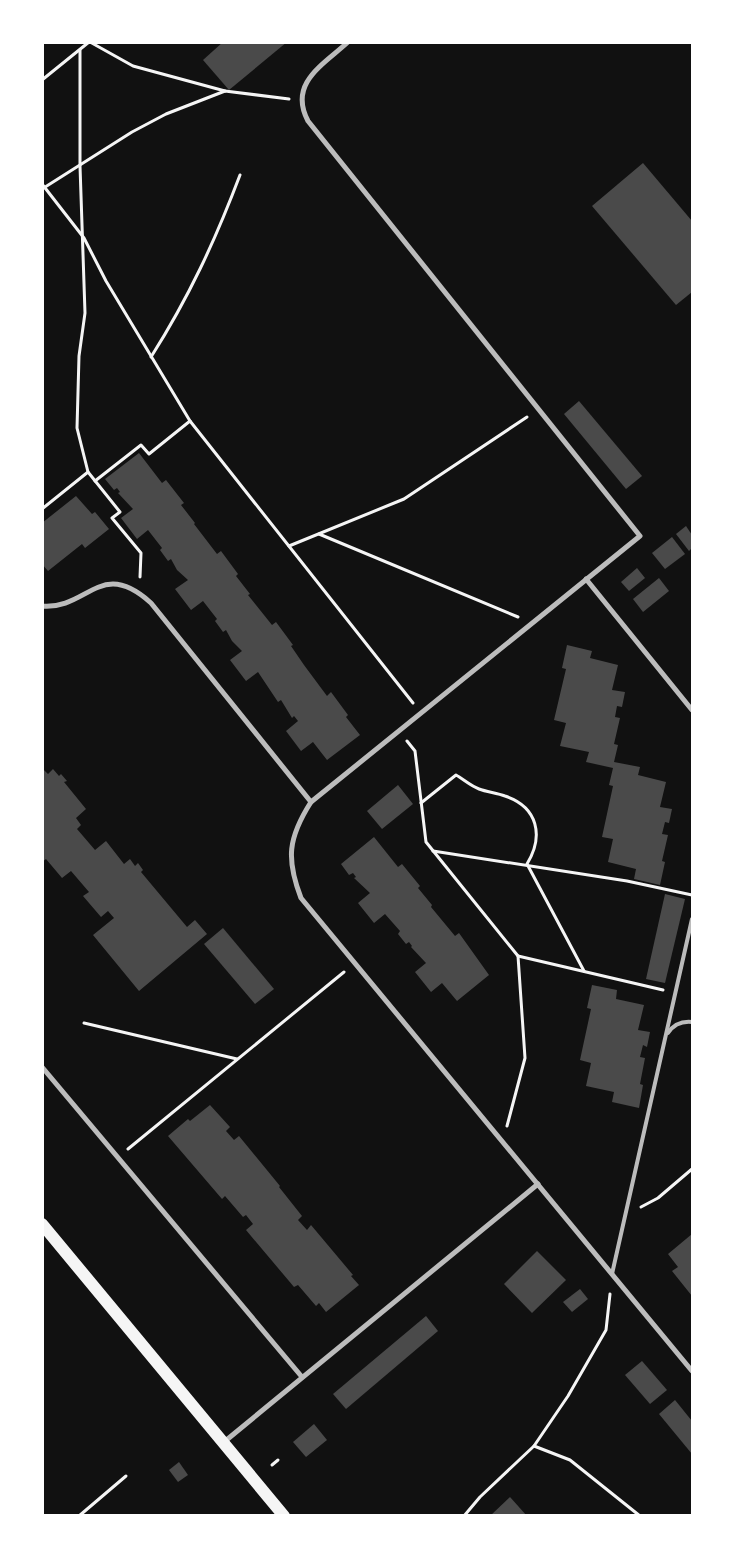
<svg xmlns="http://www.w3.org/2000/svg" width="735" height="1558" font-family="'DM Sans',sans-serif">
	<rect width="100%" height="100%" fill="#111"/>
	<g fill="#4a4a4a">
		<polygon points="223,42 287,42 229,90 203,60"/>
		<polygon points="643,163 692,221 692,292 676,305 592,206"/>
		<polygon points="579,401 642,476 626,489 564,414"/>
		<polygon points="139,453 162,483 166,480 184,503 181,505 195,523 194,524 217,554 221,551 238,574 236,576 250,594 248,595 272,625 276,622 293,645 291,646 304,665 327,696 331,692 348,715 346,717 360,735 327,760 313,742 301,751 286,731 298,721 294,716 292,718 281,700 278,702 258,672 246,681 230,660 242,651 232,641 226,630 223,632 215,621 217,619 203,601 191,610 175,589 188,580 177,570 171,559 168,561 160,550 162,548 148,530 137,539 121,518 133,509 118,493 120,492 117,488 114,490 105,479"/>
		<polygon points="76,496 92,514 95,512 109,529 85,548 82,544 48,571 42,564 42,523"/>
		<polygon points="686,526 692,535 692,548 689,551 676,534"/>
		<polygon points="672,537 685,554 665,569 652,553"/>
		<polygon points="637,568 645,578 629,591 621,582"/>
		<polygon points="659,578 669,591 643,612 633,599"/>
		<polygon points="567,645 592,651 590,658 618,665 612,690 625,692 622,707 617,706 615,717 620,718 614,744 618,745 614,762 640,767 638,775 666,782 660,807 672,809 669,823 665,822 662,834 668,835 662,861 665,862 660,885 634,879 636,869 608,862 613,839 602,837 613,786 609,785 613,768 586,762 589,752 560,746 566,723 554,720 566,669 562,668"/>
		<polygon points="42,768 48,774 53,769 59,776 61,774 67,781 64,782 86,809 76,818 81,825 77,829 95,850 106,841 124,864 130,859 135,866 138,863 143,870 141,872 187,927 195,920 207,934 139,991 93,935 114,918 108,911 101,917 83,896 89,892 71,871 62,878 46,859 42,862"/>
		<polygon points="398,785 413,804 382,829 367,811"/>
		<polygon points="374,837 398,867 402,864 420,886 418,888 432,905 431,907 455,936 459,933 489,975 457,1001 442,983 431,992 415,972 426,963 411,947 412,946 409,942 406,944 398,934 400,931 385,914 374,923 358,903 370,893 354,878 356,877 353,873 349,875 341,864"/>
		<polygon points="665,894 685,899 665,983 646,979"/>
		<polygon points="223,928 274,989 255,1004 204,944"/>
		<polygon points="592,985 617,990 616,999 644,1005 638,1030 650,1032 647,1047 643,1045 640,1057 645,1058 640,1084 643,1085 639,1108 612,1102 614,1092 586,1086 591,1063 580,1060 591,1009 587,1008"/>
		<polygon points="210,1105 230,1127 226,1131 234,1140 239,1136 280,1186 279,1187 302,1216 298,1220 307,1230 311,1225 353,1275 351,1276 359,1285 326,1312 319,1303 316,1306 298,1285 294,1287 246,1230 253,1224 246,1215 243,1217 225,1196 222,1199 168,1136 188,1119 190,1121"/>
		<polygon points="692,1234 692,1296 672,1271 678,1267 668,1254"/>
		<polygon points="537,1251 566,1280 532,1313 504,1284"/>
		<polygon points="580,1289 588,1299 572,1312 563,1302"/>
		<polygon points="426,1316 438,1331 346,1409 333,1394"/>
		<polygon points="642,1361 667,1390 650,1404 625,1375"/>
		<polygon points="675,1400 692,1421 692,1454 659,1414"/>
		<polygon points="314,1424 327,1440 306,1457 293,1442"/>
		<polygon points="179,1462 188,1475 178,1482 169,1470"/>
		<polygon points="510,1497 527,1516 490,1516"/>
	</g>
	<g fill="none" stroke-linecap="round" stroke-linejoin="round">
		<g stroke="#f5f5f5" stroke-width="3">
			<polyline points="90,42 133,66 225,91"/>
			<polyline points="80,50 80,166 85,313 79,356 77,428 88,472"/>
			<polyline points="42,80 89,42"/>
			<polyline points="42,184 84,238 106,281 190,421 413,703"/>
			<polyline points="42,189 132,132 166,114 225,91 289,99"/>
			<path d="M151 357C189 297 215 241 240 175"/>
			<polyline points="95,481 141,445 149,454 190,421"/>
			<polyline points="42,509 88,472 120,512 112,518 141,553 140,577"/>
			<polyline points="319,534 518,617"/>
			<polyline points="289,546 404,499 527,417"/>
			<polyline points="407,741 415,751 426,842 518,956 525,1058 507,1126"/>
			<path d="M421 803 456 775C463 779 471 786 479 789 487 792 497 793 505 796 538 807 544 836 527 864L584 971"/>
			<polyline points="433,851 627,881 692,895"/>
			<polyline points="518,956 663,990"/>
			<polyline points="84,1023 237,1059"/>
			<polyline points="128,1149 344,972"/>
			<polyline points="641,1207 658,1198 692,1169"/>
			<polyline points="534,1446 570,1460 640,1516"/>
			<polyline points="272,1465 278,1460"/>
			<polyline points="79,1516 126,1476"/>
			<polyline points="464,1516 480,1497 534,1446 568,1396 606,1330 610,1294"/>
		</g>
		<g stroke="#bcbcbc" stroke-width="4">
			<path d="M668 1033C674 1024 682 1021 692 1022"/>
			<polyline points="612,1274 692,919"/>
		</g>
		<g stroke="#bcbcbc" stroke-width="5">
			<polyline points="586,579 692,710"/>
			<path d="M42 606C88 610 100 557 151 603L311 802C288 838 286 859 301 898L692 1371"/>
			<path d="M311 802 640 536 308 121C288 83 323 65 348 42"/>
			<polyline points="42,1067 302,1377"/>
			<polyline points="224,1442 538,1184"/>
		</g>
		<polyline stroke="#f5f5f5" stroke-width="12" points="42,1224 284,1516"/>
	</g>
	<rect width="735" height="1558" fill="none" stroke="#ffffff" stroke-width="88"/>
</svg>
